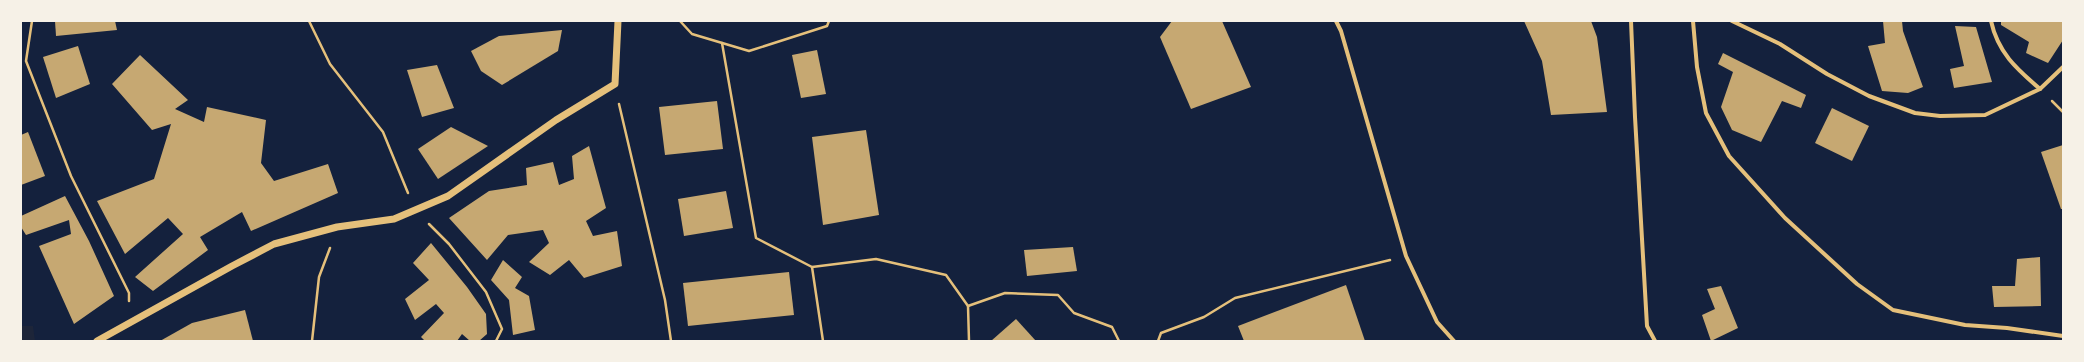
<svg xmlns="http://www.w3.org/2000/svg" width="2084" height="362" font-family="'Libre Baskerville',serif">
	<rect width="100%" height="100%" fill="#14213d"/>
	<polygon fill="#1d2539" points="21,326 33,326 35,341 21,341"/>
	<g fill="#c6a872">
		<polygon points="55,21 115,21 117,30 56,36"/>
		<polygon points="1172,21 1222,21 1251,87 1191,109 1160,37"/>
		<polygon points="1524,21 1591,21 1597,37 1607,112 1551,115 1542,61"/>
		<polygon points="1883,21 1902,21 1903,31 1923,87 1908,93 1882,91 1868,46 1885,43"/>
		<polygon points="2001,21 2063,21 2063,40 2048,63 2026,53 2029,42 2001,25"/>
		<polygon points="1955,26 1976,27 1992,82 1954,88 1950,69 1964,66"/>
		<polygon points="562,30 558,51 502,85 481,71 471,51 499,36"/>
		<polygon points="78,46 90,84 56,98 43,57"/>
		<polygon points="817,50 826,94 801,98 792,55"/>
		<polygon points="1723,53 1806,95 1801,108 1782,101 1761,142 1732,130 1721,107 1733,72 1718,64"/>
		<polygon points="140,55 188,100 175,109 204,122 207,107 266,120 261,163 274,181 328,164 338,193 251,231 242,212 200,237 208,250 153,291 135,277 183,234 168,218 125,254 97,201 154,179 171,124 152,130 112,84"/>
		<polygon points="437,65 454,108 422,117 407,70"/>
		<polygon points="717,101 723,149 665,155 659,107"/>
		<polygon points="1832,108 1869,126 1852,161 1815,143"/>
		<polygon points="451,127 488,146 438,179 418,149"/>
		<polygon points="866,130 879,215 823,225 812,137"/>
		<polygon points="28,132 45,176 21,185 21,135"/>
		<polygon points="2063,145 2063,209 2061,209 2041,152"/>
		<polygon points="589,146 606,208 586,221 593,236 617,231 622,266 584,278 569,260 550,275 529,262 549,243 543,230 508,235 487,260 449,218 489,191 527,185 526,168 553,162 559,185 574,179 572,156"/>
		<polygon points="726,191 733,228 684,236 678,199"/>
		<polygon points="65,196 89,241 114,296 74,324 39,246 71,234 69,220 26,235 21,227 21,216"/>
		<polygon points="431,243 467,287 486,314 487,334 479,341 470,341 462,334 457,341 425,341 421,337 444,313 436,304 415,320 405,299 429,280 413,263"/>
		<polygon points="1073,247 1077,271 1027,276 1024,250"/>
		<polygon points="2040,257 2041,306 1994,307 1992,286 2015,286 2017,259"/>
		<polygon points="503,260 522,277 515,288 529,296 535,330 513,335 509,300 491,280"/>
		<polygon points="789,272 794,315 688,326 683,283"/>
		<polygon points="1346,285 1365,341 1244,341 1238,326"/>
		<polygon points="1721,286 1738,328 1711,341 1702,315 1715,309 1707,289"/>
		<polygon points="245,310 253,341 160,341 192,323"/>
		<polygon points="1016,319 1036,341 991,341"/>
	</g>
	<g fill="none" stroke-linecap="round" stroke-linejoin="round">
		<g stroke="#e5c07b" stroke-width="2.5">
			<polyline points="32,21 26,61 71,176 129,293 129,301"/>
			<polyline points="309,21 330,64 383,132 408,193"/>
			<polyline points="680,21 692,34 749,51 827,26 829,21"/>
			<polyline points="722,43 756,238 812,267 823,341"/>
			<polyline points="2052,101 2063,112"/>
			<polyline points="619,104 665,300 671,341"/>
			<polyline points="429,224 449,244 486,292 502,329 496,341"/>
			<polyline points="812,267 876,259 946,275 968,306 969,341"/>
			<polyline points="968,306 1005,293 1058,295 1074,313 1112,327 1119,341"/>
			<polyline points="312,341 319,277 330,248"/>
			<polyline points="1158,341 1161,333 1204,317 1235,298 1390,260"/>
		</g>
		<g stroke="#e5c07b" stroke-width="4">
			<polyline points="1336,21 1341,31 1406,256 1437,322 1454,341"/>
			<polyline points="1631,21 1635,117 1647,326 1655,341"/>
			<polyline points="1693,21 1697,67 1706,113 1729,156 1785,218 1857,284 1893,310 1965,325 2007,328 2063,336"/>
			<polyline points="1732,21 1780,44 1827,74 1869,96 1915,113 1940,116 1985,115 2040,89"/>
			<path d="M1991 21C1998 53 2017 69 2040 89L2063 67"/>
		</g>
		<polyline stroke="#e5c07b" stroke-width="7" points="97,341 232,266 274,244 337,227 394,219 448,196 556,120 615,84 618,21"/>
	</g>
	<rect width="2084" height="362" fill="none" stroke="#f6f1e7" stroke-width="44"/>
</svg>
